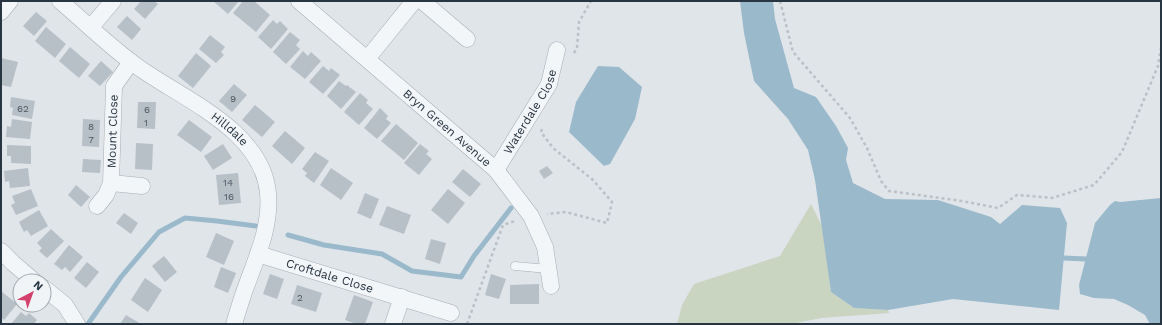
<svg xmlns="http://www.w3.org/2000/svg" width="1162" height="325" font-family="'Work Sans',sans-serif">
	<rect width="100%" height="100%" fill="#e0e5ea"/>
	<polygon fill="#c9d4c1" points="811,204 822,226 831,292 854,308 888,310 889,313 821,318 791,324 677,324 682,305 694,284 780,256"/>
	<g fill="#9ab9cb">
		<polygon points="740,1 773,1 775,19 794,88 816,97 836,126 848,148 846,160 853,183 885,199 938,200 991,217 1000,224 1022,205 1060,208 1067,223 1059,310 953,299 888,310 854,308 831,292 815,180 808,150 788,119 754,81 744,33"/>
		<polygon points="598,66 619,67 642,87 635,119 610,164 604,166 569,132 576,102"/>
		<polygon points="1161,198 1161,324 1150,324 1145,315 1128,305 1114,299 1094,298 1080,294 1079,285 1095,223 1110,205 1115,201 1120,202"/>
	</g>
	<g fill="none" stroke-linecap="round" stroke-linejoin="round">
		<g stroke="#9ab9cb" stroke-width="5">
			<polyline points="288,235 324,245 382,254 412,271 461,277 474,256 511,208"/>
			<polyline points="1064,258 1086,259"/>
			<polyline points="88,324 121,277 159,232 185,218 217,221 256,226"/>
		</g>
	</g>
	<g fill="#b7bfc7">
		<polygon points="141,1 154,1 158,4 145,19 134,9"/>
		<polygon points="213,1 239,1 228,14"/>
		<polygon points="243,1 254,1 270,15 256,32 233,13"/>
		<polygon points="36,12 47,21 34,36 23,26"/>
		<polygon points="127,16 141,29 132,40 117,27"/>
		<polygon points="273,20 277,24 280,21 288,29 271,49 258,37"/>
		<polygon points="46,27 66,44 55,58 35,41"/>
		<polygon points="290,32 300,40 296,45 300,49 286,64 273,52"/>
		<polygon points="210,35 225,47 221,52 224,55 216,63 199,49"/>
		<polygon points="70,47 90,64 79,78 59,61"/>
		<polygon points="303,51 308,56 311,52 321,61 305,79 290,67"/>
		<polygon points="196,53 211,66 193,88 178,76"/>
		<polygon points="1,58 18,62 11,87 1,85"/>
		<polygon points="101,61 113,72 100,86 88,76"/>
		<polygon points="323,66 329,71 331,68 340,75 323,94 309,82"/>
		<polygon points="339,81 346,86 347,85 356,92 341,109 327,96"/>
		<polygon points="234,84 247,95 232,112 219,101"/>
		<polygon points="360,93 368,100 366,103 373,109 359,125 344,112"/>
		<polygon points="11,97 35,101 32,119 12,115 13,108 10,107"/>
		<polygon points="138,102 156,102 155,129 137,128"/>
		<polygon points="255,105 275,122 262,137 242,120"/>
		<polygon points="380,108 388,116 386,119 391,123 377,139 364,128"/>
		<polygon points="12,119 32,122 30,139 6,137 7,126 11,127"/>
		<polygon points="83,119 100,120 99,147 82,146"/>
		<polygon points="189,120 212,137 201,152 177,135"/>
		<polygon points="396,124 418,143 404,160 381,141"/>
		<polygon points="285,131 305,148 292,164 272,146"/>
		<polygon points="136,143 153,144 152,170 135,169"/>
		<polygon points="223,144 232,158 213,170 204,156"/>
		<polygon points="420,144 429,151 426,154 432,159 419,175 404,163"/>
		<polygon points="7,145 31,146 31,164 11,163 11,156 7,156"/>
		<polygon points="315,152 329,161 314,183 305,176 307,173 302,169"/>
		<polygon points="83,159 101,160 100,173 82,172"/>
		<polygon points="547,166 553,173 544,179 539,171"/>
		<polygon points="28,168 30,186 10,188 9,181 5,182 4,171"/>
		<polygon points="331,168 353,183 341,200 320,185"/>
		<polygon points="463,169 481,184 470,197 452,182"/>
		<polygon points="238,173 241,203 219,205 216,175"/>
		<polygon points="76,185 90,197 81,207 68,195"/>
		<polygon points="31,189 38,206 16,215 11,205 15,203 12,196"/>
		<polygon points="448,189 465,203 448,224 431,210"/>
		<polygon points="365,193 379,199 371,219 357,213"/>
		<polygon points="387,206 411,215 404,234 379,225"/>
		<polygon points="39,210 48,226 31,236 27,230 24,232 19,222"/>
		<polygon points="124,213 138,223 131,234 116,223"/>
		<polygon points="51,229 64,241 47,258 39,251 42,248 37,243"/>
		<polygon points="216,233 234,241 224,265 206,257"/>
		<polygon points="431,239 446,243 440,264 425,259"/>
		<polygon points="69,245 83,257 70,272 65,267 62,270 54,264"/>
		<polygon points="164,256 177,272 165,282 152,266"/>
		<polygon points="87,262 99,272 86,288 74,278"/>
		<polygon points="221,267 236,273 228,293 214,287"/>
		<polygon points="270,274 284,279 277,299 263,294"/>
		<polygon points="491,274 506,279 499,299 485,295"/>
		<polygon points="145,278 162,290 148,312 131,300"/>
		<polygon points="539,284 539,304 510,304 510,285"/>
		<polygon points="297,285 322,293 316,312 291,304"/>
		<polygon points="1,291 17,304 4,320 1,317"/>
		<polygon points="354,295 373,302 365,324 357,324 345,320"/>
		<polygon points="21,312 26,316 29,313 37,320 34,324 11,324"/>
		<polygon points="126,315 141,324 120,324"/>
	</g>
	<g fill="none" stroke-linecap="round" stroke-linejoin="round">
		<defs>
			<polyline id="lane" points="515,266 548,269"/>
			<g id="street">
				<path id="s1" d="M60 1C86 23 111 48 138 67 184 100 262 130 268 193 271 225 258 254 247 284 242 297 238 311 234 324"/>
				<path id="s2" d="M299 1 496 170 531 216 545 247 551 286"/>
				<polyline points="422,1 467,39"/>
				<polyline points="1,12 10,1"/>
				<polyline points="91,27 113,1"/>
				<polyline points="367,59 414,1"/>
				<path id="s3" d="M496 170 549 84 557 50"/>
				<polyline points="111,183 142,186"/>
				<path id="s4" d="M97 206 106 195 111 183 114 86 131 62"/>
				<polyline points="1,251 13,263 34,281"/>
				<path id="s5" d="M258 254 451 313"/>
				<polyline points="44,288 65,305 77,324"/>
				<polyline points="393,324 402,297"/>
			</g>
		</defs>
		<use href="#lane" stroke="#a5adb4" stroke-width="9"/>
		<use href="#street" stroke="#a5adb4" stroke-width="17"/>
		<g stroke="#bac0c5" stroke-width="2.5" stroke-dasharray="3 3" stroke-linecap="butt">
			<polyline points="780,1 793,52 850,118 867,148 881,181 889,191 962,201 998,208 1017,195 1052,198 1094,185 1122,152 1158,66 1161,48"/>
			<polyline points="574,53 577,48 579,22 591,1"/>
			<polyline points="542,129 541,132 553,148 593,180 612,202 607,223 566,212 547,214"/>
			<polyline points="467,324 503,225 515,221"/>
		</g>
		<use href="#lane" stroke="#f3f6f8" stroke-width="8"/>
		<use href="#street" stroke="#f3f6f8" stroke-width="16"/>
	</g>
	<g text-anchor="middle" dominant-baseline="central" stroke-width="3" stroke-linejoin="round" paint-order="stroke">
		<g font-size="10" fill="#4c5863">
			<text x="233" y="98">9</text>
			<text x="23" y="108">62</text>
			<text x="147" y="109">6</text>
			<text x="146" y="122">1</text>
			<text x="91" y="126">8</text>
			<text x="91" y="139">7</text>
			<text x="228" y="182">14</text>
			<text x="229" y="196">16</text>
			<text x="300" y="297">2</text>
		</g>
		<g font-size="12" fill="#283542" stroke="#f0f4f7">
			<text stroke="none"><textPath href="#s3" startOffset="68">Waterdale Close</textPath></text>
			<text stroke="none"><textPath href="#s2" startOffset="195">Bryn Green Avenue</textPath></text>
			<text stroke="none"><textPath href="#s1" startOffset="213">Hilldale</textPath></text>
			<text stroke="none"><textPath href="#s4" startOffset="79">Mount Close</textPath></text>
			<text stroke="none"><textPath href="#s5" startOffset="75">Croftdale Close</textPath></text>
		</g>
	</g>
	<rect width="1162" height="325" fill="none" stroke="#283542" stroke-width="4"/>
	<g transform="translate(32 293) rotate(41)"><circle r="19" fill="#f0f4f7" stroke="#a0a8af"/>
	<path d="M0-3L7 15L0 10L-7 15Z" fill="#d3416d"/>
	<text y="-6" font-size="11" font-weight="bold" text-anchor="middle" fill="#283542">N</text>
	</g>
</svg>
